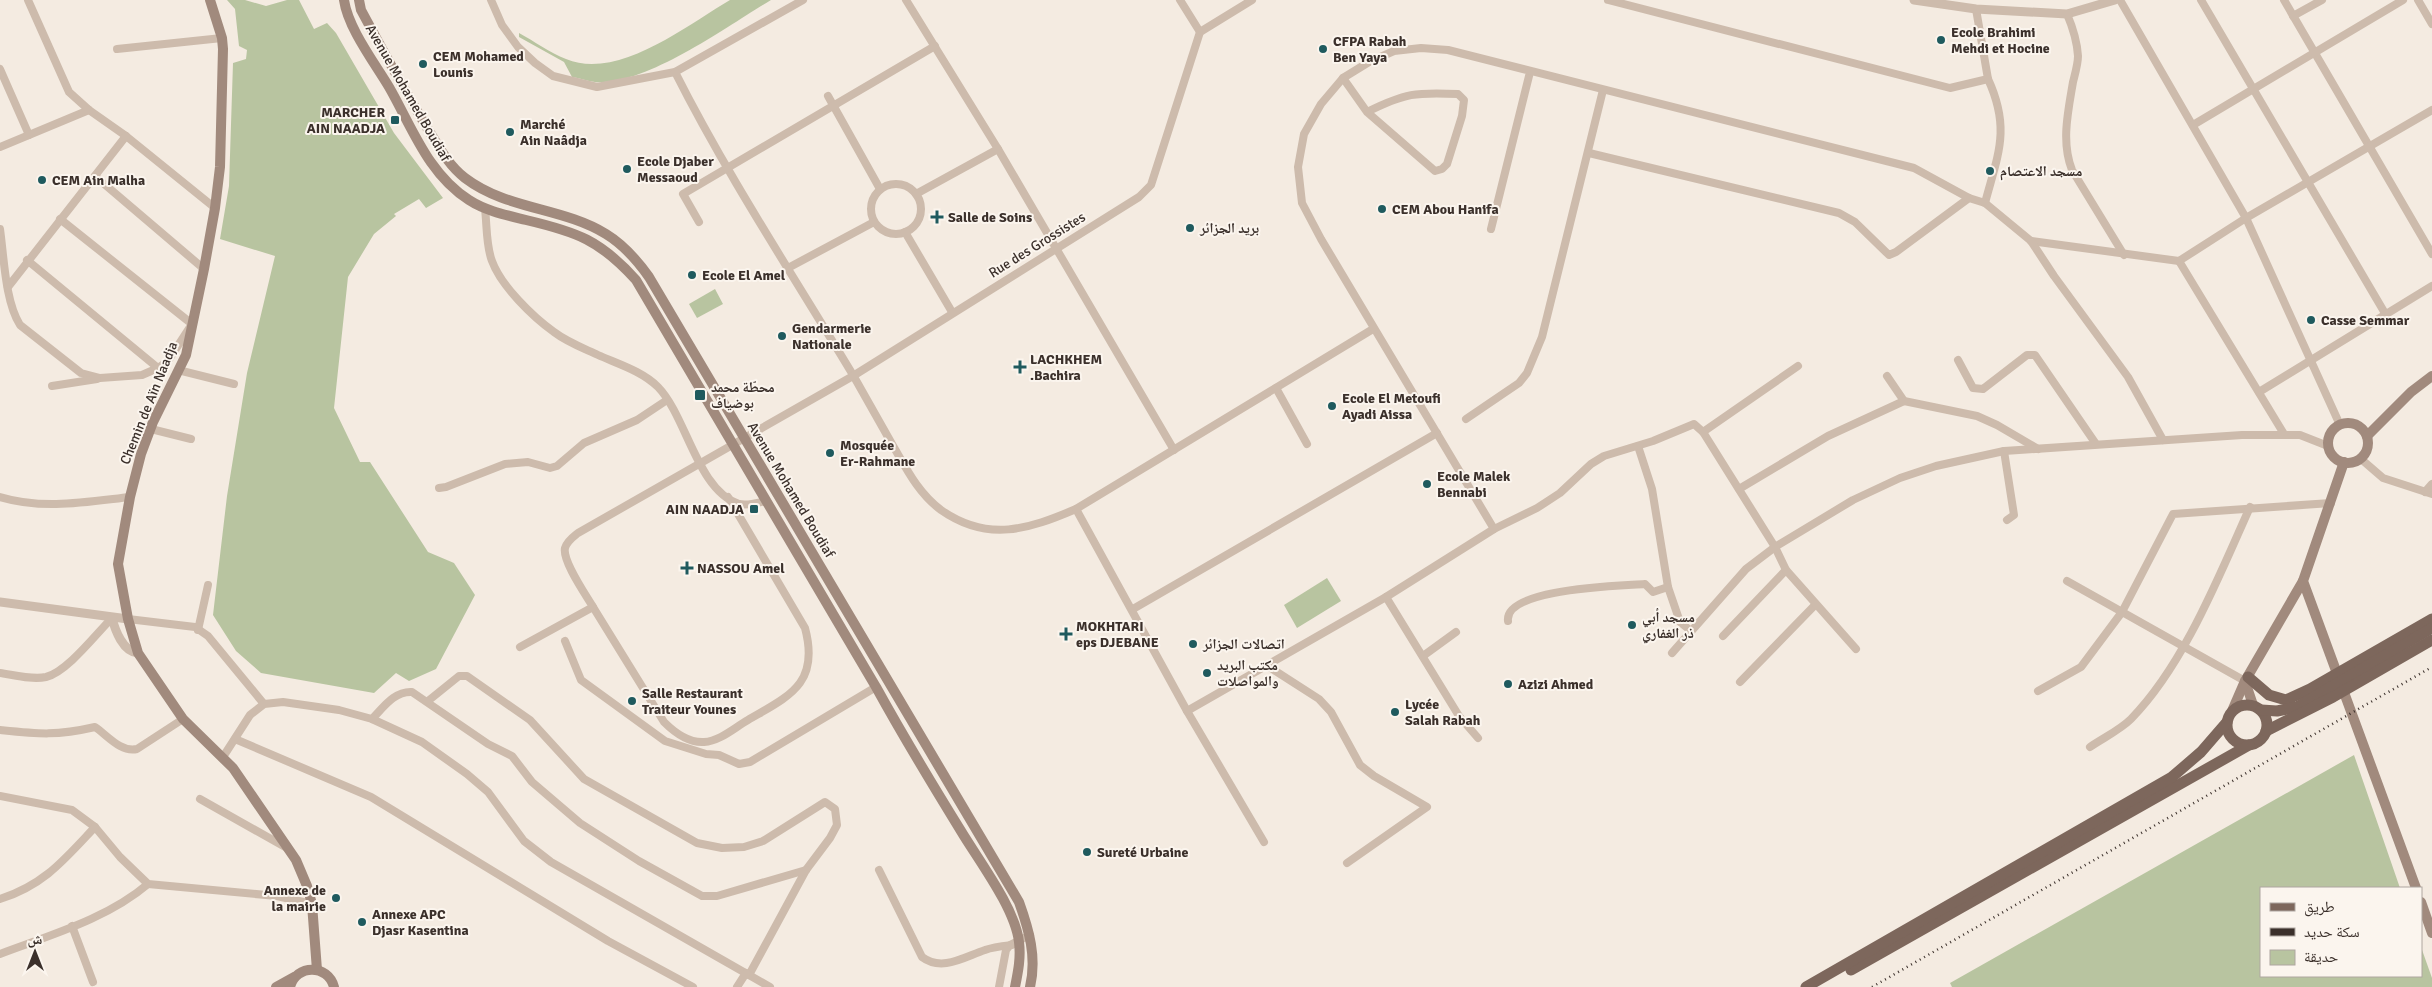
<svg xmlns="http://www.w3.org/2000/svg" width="2432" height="987" font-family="Signika,'Noto Naskh Arabic',sans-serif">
	<rect width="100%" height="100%" fill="#f4ebe1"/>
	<g fill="#b8c4a0">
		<polygon points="227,0 245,0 266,6 287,0 299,0 314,29 327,23 336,33 394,133 443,198 426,208 419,199 394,214 396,216 374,234 348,277 334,408 360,462 370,462 428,552 454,563 475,595 436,669 409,681 396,673 374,693 261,673 236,651 213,615 227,496 247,373 275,256 220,239 229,186 233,63 246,59 247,50 239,46 235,9"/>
		<path d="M730 0H771C727 26 646 86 595 82 587 81 579 78 572 77L564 62 519 37V33C534 41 550 53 566 59 618 81 687 25 730 0Z"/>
		<polygon points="715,289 723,304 697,318 689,304"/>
		<polygon points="1327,578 1341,601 1297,628 1284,605"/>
		<polygon points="2354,755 2400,888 2261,888 2261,976 2421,976 2421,947 2432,978 2432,987 1952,987 1950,983"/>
	</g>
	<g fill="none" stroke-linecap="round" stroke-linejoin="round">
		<g stroke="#cdbbac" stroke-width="8">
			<polyline points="28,0 69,92 89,110 126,136 215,208"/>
			<polyline points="491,0 502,25 518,47 535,63 553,76 597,87 675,72 803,0"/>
			<polyline points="906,0 998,149 1174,450"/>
			<polyline points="1180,0 1200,32"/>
			<polyline points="1608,0 1950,88 1988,79 1976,9"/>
			<polyline points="2120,0 2246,218 2340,425"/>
			<polyline points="2201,0 2386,315"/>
			<polyline points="2284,0 2432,254"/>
			<polyline points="2418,0 2432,24"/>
			<path d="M2067 14C2073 28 2077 40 2078 56 2078 64 2075 74 2073 82 2068 112 2061 142 2072 170L2124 255"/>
			<polyline points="2293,16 2322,0"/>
			<polyline points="117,49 222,38"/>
			<polyline points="0,69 29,135"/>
			<path d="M675 72C728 177 793 275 853 375 866 398 879 421 892 444 906 468 918 493 941 510 988 543 1029 529 1076 509L1373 329"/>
			<path d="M1343 78 1367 112 1435 171 1442 169 1447 164 1462 116 1464 100 1458 94C1416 92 1405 93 1367 112"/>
			<polyline points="828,96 880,189"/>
			<polyline points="2193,125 2403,0"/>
			<polyline points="0,147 89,110"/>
			<polyline points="1589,153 1839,213 1855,222 1889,255 1896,252 1969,198"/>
			<polyline points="96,177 204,269"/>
			<circle cx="896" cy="209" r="25"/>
			<polyline points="916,194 998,149"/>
			<path d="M1985 203C1998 154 2011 129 1988 79"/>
			<path d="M485 209C487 225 486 246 492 261 501 286 533 317 554 332 567 342 583 348 598 355 618 364 642 371 658 387 687 417 697 490 739 504 747 506 758 503 766 501"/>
			<polyline points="699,222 683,194 935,46"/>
			<path d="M0 229C4 257 5 301 20 325L81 373 100 378 142 375 158 368 168 361 192 324 60 219"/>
			<polyline points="1491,229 1530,72"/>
			<polyline points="905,232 952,312"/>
			<polyline points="2031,241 2179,261 2246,218 2432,110"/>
			<polyline points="27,260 158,368"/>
			<polyline points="2179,261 2284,434"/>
			<polyline points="788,268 874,222"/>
			<polyline points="8,287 126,136"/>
			<polyline points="1958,360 1973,388 1983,389 2027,355 2035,355 2096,444"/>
			<polyline points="178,370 234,384"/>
			<polyline points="1887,376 1904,401 1977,416 1997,425 2038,449"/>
			<polyline points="52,386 97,379"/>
			<polyline points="1276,388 1307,444"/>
			<polyline points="2259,392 2432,286"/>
			<polyline points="1466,419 1519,383 1527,373 1542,337 1603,90"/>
			<polyline points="151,429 191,439"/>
			<polyline points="1703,432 1798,366"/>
			<polyline points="1638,446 1652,489 1668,587 1680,622 1691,631"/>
			<polyline points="2004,451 2014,515 2007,520"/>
			<polyline points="2361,459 2383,478 2432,494"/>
			<polyline points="439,488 446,487 505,464 528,462 550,468 557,466 584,443 637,420 667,400"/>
			<polyline points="1739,489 1828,436 1904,401"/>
			<polyline points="2425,492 2432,484"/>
			<path d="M0 497C43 510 86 502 130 497"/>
			<polyline points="1076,509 1187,711 1264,842"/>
			<polyline points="1494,529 1321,239 1302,203 1298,167 1304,134 1321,104 1343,78 1369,62 1394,51 1421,48 1448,50 1914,168 1969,198 1985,203 2031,241 2054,276 2128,377 2163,440"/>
			<polyline points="2067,581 2245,681"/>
			<polyline points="1386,597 1459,716 1478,738"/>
			<path d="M593 607 664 722C674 732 688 743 704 742 720 741 734 728 748 720 789 696 820 684 805 628L728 497"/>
			<polyline points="1133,609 1437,433"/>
			<polyline points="128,619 195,627 208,636 264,704"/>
			<path d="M1508 621C1504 588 1622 586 1645 584L1653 592 1668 587"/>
			<polyline points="198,630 208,585"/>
			<polyline points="1723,636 1786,570"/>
			<polyline points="565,641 581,680 665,741 706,754 719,755 739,764 750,762 876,687"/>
			<path d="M520 647 593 607C586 595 562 561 565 548 567 541 573 537 578 533L853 376 1139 197 1151 185 1200 32 1252 0"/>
			<polyline points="1672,653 1746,569 1775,547 1853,500 1900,478 1936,466 2004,451 2242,435 2300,435 2328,446"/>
			<polyline points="1423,656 1456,632"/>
			<polyline points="1266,665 1319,699 1331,712 1360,765 1374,776 1427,807 1347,863"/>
			<path d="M0 673C14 675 32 680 46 677 67 672 96 634 112 618"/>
			<polyline points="1740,682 1815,605"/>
			<polyline points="2038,691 2081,667 2122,612 2173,514 2331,503"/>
			<polyline points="428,701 459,676 467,676 530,720 584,779 697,843 722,848 744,847 763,841 825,802 835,809 837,825 830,838 806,870 749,975"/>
			<polyline points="1187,711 1386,597 1494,529 1537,508 1560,493 1591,464 1604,456 1653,441 1694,424 1703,432 1775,547 1786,570 1856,649"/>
			<path d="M372 719C383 708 394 691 412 692L488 744 512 756 532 782 580 823 639 861 702 896H717L806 870"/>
			<path d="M0 730C39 734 56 736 95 727 107 735 121 753 137 749L183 719"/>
			<polyline points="235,739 371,797 608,941 693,987"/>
			<path d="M2090 747C2103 738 2120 730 2131 719 2184 665 2219 576 2250 507"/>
			<polyline points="223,757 250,715 264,704 283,702 339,710 372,719 422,742 467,774 488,792 524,841 551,862 770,987"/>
			<polyline points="0,796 72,810 95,827 120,857 148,884 277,896 312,904"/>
			<polyline points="200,799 287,848"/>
			<path d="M879 870 922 957C942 972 964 957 985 950 993 947 1003 946 1012 945"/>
			<path d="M0 899C44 885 64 860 95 827"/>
			<polyline points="72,926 93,982"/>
			<path d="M0 954C50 935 107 919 148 884"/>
			<polyline points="737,987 746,973"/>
			<polyline points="999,987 1006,950 1010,945 1030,935"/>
		</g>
		<g stroke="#cdbbac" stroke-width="9">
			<polyline points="1914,0 1976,9 2067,14 2115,0"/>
			<polyline points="0,602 128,619"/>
			<path d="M112 618C115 630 123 652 138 653"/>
		</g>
		<g stroke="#a18a7d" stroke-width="10">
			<polyline points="210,0 222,38 223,49 220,167 215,208 204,269 186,355 153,422 141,454 130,497 118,564 128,619 138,653 183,719 233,768 296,860 307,886 312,904 317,970"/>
			<path d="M344 0C348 28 374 62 389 87 412 127 428 174 469 200 486 211 506 215 526 220 577 232 600 240 636 280L876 687C903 736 932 784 961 831 979 861 1015 908 1019 942 1021 958 1018 972 1015 987"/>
			<path d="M359 0 361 10C382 49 403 88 426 126 438 145 447 164 465 178 507 210 562 207 606 234 624 245 637 260 649 277L1019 902C1029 930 1037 957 1030 987"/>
			<circle cx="2348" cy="443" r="20"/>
			<polyline points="2367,436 2411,392 2432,376"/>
			<polyline points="2344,462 2303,581 2416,888"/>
			<polyline points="2245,681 2253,705"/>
			<polyline points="2232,711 2245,681 2303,581"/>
			<polyline points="2421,902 2432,933"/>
			<polyline points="276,987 294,977"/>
			<path d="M290 987C296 964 328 964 334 987"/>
		</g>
		<g stroke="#7d675c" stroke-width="11">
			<polyline points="2248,677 2269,695 2286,700 2310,689 2432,619"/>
			<circle cx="2247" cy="725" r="20"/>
			<polyline points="2261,710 2277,711 2297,707 2432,628"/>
			<polyline points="2266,731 2333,697 2432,640"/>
			<polyline points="1851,970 2249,745"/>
			<polyline points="1806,987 2172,777 2201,752 2227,722"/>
		</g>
		<polyline stroke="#3b302b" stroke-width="2.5" stroke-dasharray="1 4" stroke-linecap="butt" points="1872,987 2432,667"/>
	</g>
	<g fill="#1f5a5e" stroke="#fbf5ee" stroke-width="2">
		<circle cx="1941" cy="40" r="5"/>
		<circle cx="1323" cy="49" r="5"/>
		<circle cx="423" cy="64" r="5"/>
		<rect x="390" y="115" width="10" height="10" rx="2.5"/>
		<circle cx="510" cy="132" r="5"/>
		<circle cx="627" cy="169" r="5"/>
		<circle cx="1990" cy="171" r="5"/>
		<circle cx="42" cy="180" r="5"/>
		<circle cx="1382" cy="209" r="5"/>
		<path d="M934.5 209.5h5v5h5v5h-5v5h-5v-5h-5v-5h5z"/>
		<circle cx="1190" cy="228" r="5"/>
		<circle cx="692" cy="275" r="5"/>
		<circle cx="2311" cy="320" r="5"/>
		<circle cx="782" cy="336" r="5"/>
		<path d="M1017.5 359.5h5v5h5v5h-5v5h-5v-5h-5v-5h5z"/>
		<rect x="694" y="389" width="12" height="12" rx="2.5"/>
		<circle cx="1332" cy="406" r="5"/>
		<circle cx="830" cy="453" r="5"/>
		<circle cx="1427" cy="484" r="5"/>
		<rect x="749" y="504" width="10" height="10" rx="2.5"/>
		<path d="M684.5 560.5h5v5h5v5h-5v5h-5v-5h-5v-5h5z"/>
		<circle cx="1632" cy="625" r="5"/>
		<path d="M1063.5 626.5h5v5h5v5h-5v5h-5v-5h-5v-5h5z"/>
		<circle cx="1193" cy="644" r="5"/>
		<circle cx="1207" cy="673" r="5"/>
		<circle cx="1508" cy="684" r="5"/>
		<circle cx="632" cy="701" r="5"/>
		<circle cx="1395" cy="712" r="5"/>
		<circle cx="1087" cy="852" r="5"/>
		<circle cx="336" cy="898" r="5"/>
		<circle cx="362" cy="922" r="5"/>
	</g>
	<g text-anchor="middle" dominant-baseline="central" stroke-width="4" stroke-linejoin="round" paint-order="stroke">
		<g font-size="14" font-weight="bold" fill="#3b302b" stroke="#fbf5ee" text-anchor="start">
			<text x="1951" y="32">Ecole Brahimi<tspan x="1951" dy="16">Mehdi et Hocine</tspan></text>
			<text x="1333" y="41">CFPA Rabah<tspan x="1333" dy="16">Ben Yaya</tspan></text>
			<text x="433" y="56">CEM Mohamed<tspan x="433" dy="16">Lounis</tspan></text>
			<text x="385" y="112" text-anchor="end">MARCHER<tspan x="385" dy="16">AIN NAADJA</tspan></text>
			<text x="520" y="124">Marché<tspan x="520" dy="16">Ain Naâdja</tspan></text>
			<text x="637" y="161">Ecole Djaber<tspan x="637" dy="16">Messaoud</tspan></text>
			<text x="2000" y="171">مسجد الاعتصام</text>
			<text x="52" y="180">CEM Ain Malha</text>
			<text x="1392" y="209">CEM Abou Hanifa</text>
			<text x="948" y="217">Salle de Soins</text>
			<text x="1200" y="228">بريد الجزائر</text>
			<text x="702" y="275">Ecole El Amel</text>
			<text x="2321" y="320">Casse Semmar</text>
			<text x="792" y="328">Gendarmerie<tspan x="792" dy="16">Nationale</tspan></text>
			<text x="1030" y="359">LACHKHEM<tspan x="1030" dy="16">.Bachira</tspan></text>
			<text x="711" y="387">محطّة محمد<tspan x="711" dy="16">بوضياف</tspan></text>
			<text x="1342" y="398">Ecole El Metoufi<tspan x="1342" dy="16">Ayadi Aissa</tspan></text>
			<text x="840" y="445">Mosquée<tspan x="840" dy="16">Er-Rahmane</tspan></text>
			<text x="1437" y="476">Ecole Malek<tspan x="1437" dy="16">Bennabi</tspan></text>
			<text x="744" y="509" text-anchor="end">AIN NAADJA</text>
			<text x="697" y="568">NASSOU Amel</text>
			<text x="1642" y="617">مسجد أبي<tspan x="1642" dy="16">ذر الغفاري</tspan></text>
			<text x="1076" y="626">MOKHTARI<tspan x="1076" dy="16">eps DJEBANE</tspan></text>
			<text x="1203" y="644">اتصالات الجزائر</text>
			<text x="1217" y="665">مكتب البريد<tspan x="1217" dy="16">والمواصلات</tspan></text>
			<text x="1518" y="684">Azizi Ahmed</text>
			<text x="642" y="693">Salle Restaurant<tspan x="642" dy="16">Traiteur Younes</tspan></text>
			<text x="1405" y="704">Lycée<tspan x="1405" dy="16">Salah Rabah</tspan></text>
			<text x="1097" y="852">Sureté Urbaine</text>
			<text x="326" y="890" text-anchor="end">Annexe de<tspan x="326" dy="16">la mairie</tspan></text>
			<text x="372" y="914">Annexe APC<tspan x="372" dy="16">Djasr Kasentina</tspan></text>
		</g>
		<g font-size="14" fill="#3b302b" stroke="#fbf5ee">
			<text transform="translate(408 93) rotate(60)">Avenue Mohamed Boudiaf</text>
			<text transform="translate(1037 245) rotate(-32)">Rue des Grossistes</text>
			<text transform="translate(149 403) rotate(-68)">Chemin de Aïn Naadja</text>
			<text transform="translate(791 490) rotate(59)">Avenue Mohamed Boudiaf</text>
		</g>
	</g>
	<rect x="2260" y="887" width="162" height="90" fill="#fbf5ee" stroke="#aea6a0"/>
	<rect x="2270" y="903" width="25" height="8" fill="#7d675c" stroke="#aea6a0"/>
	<text x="2304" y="912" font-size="15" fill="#3b302b">طريق</text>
	<rect x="2270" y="928" width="25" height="8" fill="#3b302b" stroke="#aea6a0"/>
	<text x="2304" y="937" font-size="15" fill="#3b302b">سكة حديد</text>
	<rect x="2270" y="950" width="25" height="15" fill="#b8c4a0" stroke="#aea6a0"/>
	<text x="2304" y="962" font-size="15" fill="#3b302b">حديقة</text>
	<g transform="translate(35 952)" stroke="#fbf5ee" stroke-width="4" paint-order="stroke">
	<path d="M0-4L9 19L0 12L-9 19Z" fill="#3b302b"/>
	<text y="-8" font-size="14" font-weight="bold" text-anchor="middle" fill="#3b302b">ش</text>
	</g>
</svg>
